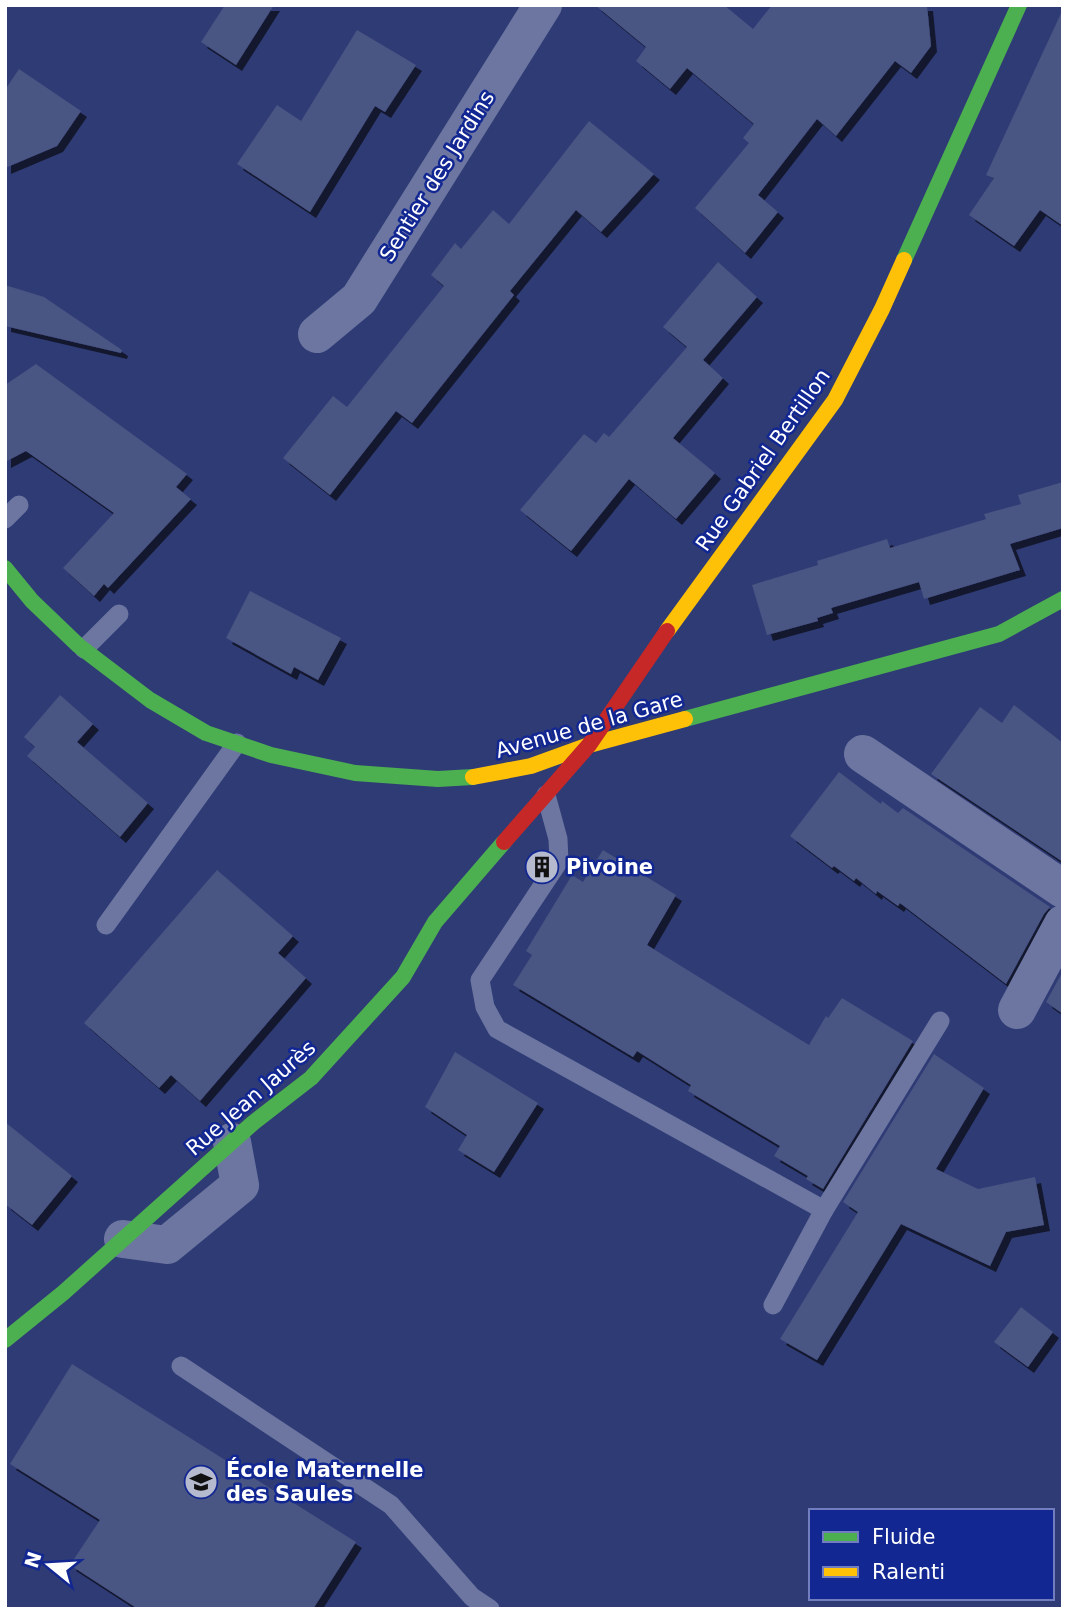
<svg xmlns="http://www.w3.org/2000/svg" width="1068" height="1614" font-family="'DejaVu Sans',sans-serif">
	<defs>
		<filter id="shadow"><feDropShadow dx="6" dy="6" stdDeviation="0" flood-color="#0009"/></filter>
	</defs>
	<rect width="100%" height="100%" fill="#2f3b75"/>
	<g fill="#4a5483" filter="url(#shadow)">
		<polygon points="225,5 274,5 236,65 201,42"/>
		<polygon points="595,5 724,5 753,29 772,5 927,5 931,46 911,73 895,61 836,136 817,119 758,195 778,212 745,253 695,208 749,143 743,138 754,124 687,68 670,89 636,61 646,47"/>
		<polygon points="1063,9 1063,226 1040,210 1014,246 969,215 994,178 986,175"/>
		<polygon points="357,30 416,65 385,112 375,106 310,212 237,164 277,105 301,121"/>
		<polygon points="19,69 81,111 57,146 5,168 5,90"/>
		<polygon points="589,121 654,174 601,232 576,210 510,291 514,295 412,423 396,411 330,495 283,458 333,396 347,407 444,286 431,275 455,243 461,249 493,210 509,224"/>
		<polygon points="718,262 757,297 703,360 701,358 723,378 673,438 715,473 676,519 629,479 571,551 520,510 584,434 596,443 604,433 609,437 687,347 663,327"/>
		<polygon points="5,285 44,297 122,350 121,353 5,326"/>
		<polygon points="36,364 187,474 176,487 191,499 108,588 104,584 94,596 63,568 114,513 26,451 5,462 5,385"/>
		<polygon points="1063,482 1063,528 1010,544 1020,570 924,599 919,582 831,608 833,613 817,618 818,621 767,635 752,585 818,565 817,561 887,539 890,548 986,519 984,514 1021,504 1018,495"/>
		<polygon points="250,591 341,638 318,680 294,667 291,674 226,638"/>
		<polygon points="60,695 93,724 77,742 148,803 120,837 27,756 35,747 24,737"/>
		<polygon points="1014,705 1063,743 1063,862 931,774 980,707 1002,723"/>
		<polygon points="839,772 881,804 882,801 898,813 903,808 1050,907 1044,914 1006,984 900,903 898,906 877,891 876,894 856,878 854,881 834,866 832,868 790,836"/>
		<polygon points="603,850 676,895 647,945 809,1045 826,1016 828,1018 842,998 913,1041 823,1189 806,1179 808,1176 774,1156 780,1146 688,1091 691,1085 637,1051 633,1057 513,985 532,955 526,951 572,875 583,882"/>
		<polygon points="217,870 293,936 278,953 306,978 200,1101 171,1075 159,1088 84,1023"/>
		<polygon points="1063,971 1063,1014 1046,1002"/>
		<polygon points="455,1052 538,1103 494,1172 458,1150 467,1135 425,1107"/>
		<polygon points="934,1054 984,1088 936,1169 978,1189 1035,1177 1044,1225 1006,1232 990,1266 901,1224 817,1360 780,1339 858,1212 843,1202"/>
		<polygon points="5,1122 72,1176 32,1225 5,1204"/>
		<polygon points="1021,1307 1053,1332 1028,1367 994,1342"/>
		<polygon points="72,1364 356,1542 313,1609 138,1609 70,1565 100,1520 10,1464"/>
	</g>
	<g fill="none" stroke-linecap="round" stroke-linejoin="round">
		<g stroke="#6c76a0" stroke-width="19">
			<polyline points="5,519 19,505"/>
			<polyline points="84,649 119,614"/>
			<polyline points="546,795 558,839 559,861 480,980 485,1007 497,1029 824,1210"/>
			<polyline points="106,925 237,743"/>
			<polyline points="773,1305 824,1210 940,1021"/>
			<polyline points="181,1366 391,1505 472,1597 490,1609"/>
		</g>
		<g stroke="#6c76a0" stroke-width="38">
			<polyline points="317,334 359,299 543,5"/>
			<polyline points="863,754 1063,889"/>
			<polyline points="1017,1010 1063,924"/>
			<polyline points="123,1239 167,1245 240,1185 232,1142"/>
		</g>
		<g stroke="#4caf50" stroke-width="16">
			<polyline points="904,260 1019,5"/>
			<polyline points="5,568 32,601 79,646 150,700 206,733 271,755 355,773 438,779 473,777"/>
			<polyline points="685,719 999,634 1063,599"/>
			<polyline points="5,1340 63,1293 253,1123 311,1078 403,977 435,922 504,842"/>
		</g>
		<g stroke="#ffc107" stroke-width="16">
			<polyline points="667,631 835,400 882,309 904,260"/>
			<polyline points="473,777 531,766 589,745 685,719"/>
		</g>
		<polyline stroke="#c62828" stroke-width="16" points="504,842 589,745 667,631"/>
	</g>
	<defs>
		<symbol id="building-disc" viewBox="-11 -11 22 22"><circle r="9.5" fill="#b6bacf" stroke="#122792"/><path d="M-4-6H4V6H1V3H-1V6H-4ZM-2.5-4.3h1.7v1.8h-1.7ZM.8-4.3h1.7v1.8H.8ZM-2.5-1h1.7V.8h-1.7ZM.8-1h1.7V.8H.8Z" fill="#111"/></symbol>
		<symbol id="school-disc" viewBox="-11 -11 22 22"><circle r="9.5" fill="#b6bacf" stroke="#122792"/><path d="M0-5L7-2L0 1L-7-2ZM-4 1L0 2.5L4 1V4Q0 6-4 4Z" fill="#111"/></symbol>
	</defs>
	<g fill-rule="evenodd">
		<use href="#building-disc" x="523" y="848" width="38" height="38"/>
		<use href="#school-disc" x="182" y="1463" width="38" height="38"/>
	</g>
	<g text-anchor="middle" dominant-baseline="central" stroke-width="5" stroke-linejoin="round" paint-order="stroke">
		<g font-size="21" fill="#fff" stroke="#122792">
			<text transform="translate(437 176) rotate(-58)">Sentier des Jardins</text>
			<text transform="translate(763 460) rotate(-55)">Rue Gabriel Bertillon</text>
			<text transform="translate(589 725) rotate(-16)">Avenue de la Gare</text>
			<text transform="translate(251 1098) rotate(-41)">Rue Jean Jaurès</text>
		</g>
		<g font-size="21" font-weight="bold" fill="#fff" stroke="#122792" text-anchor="start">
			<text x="566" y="867">Pivoine</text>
			<text x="226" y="1470">École Maternelle<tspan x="226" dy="24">des Saules</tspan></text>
		</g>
	</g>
	<rect width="1068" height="1614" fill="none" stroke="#ffffff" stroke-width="14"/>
	<rect x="809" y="1509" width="245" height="91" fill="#122792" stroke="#717dbe" stroke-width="2"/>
	<rect x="823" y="1532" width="35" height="10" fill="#4caf50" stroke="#717dbe" stroke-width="2"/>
	<text x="872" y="1544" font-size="21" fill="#ffffff">Fluide</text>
	<rect x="823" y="1567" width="35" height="10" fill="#ffc107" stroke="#717dbe" stroke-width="2"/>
	<text x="872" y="1579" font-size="21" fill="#ffffff">Ralenti</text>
	<g transform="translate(49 1565) rotate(288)" stroke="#122792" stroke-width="5" paint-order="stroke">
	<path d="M0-5L12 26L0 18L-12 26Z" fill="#ffffff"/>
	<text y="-10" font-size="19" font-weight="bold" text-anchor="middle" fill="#ffffff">N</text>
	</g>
</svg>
